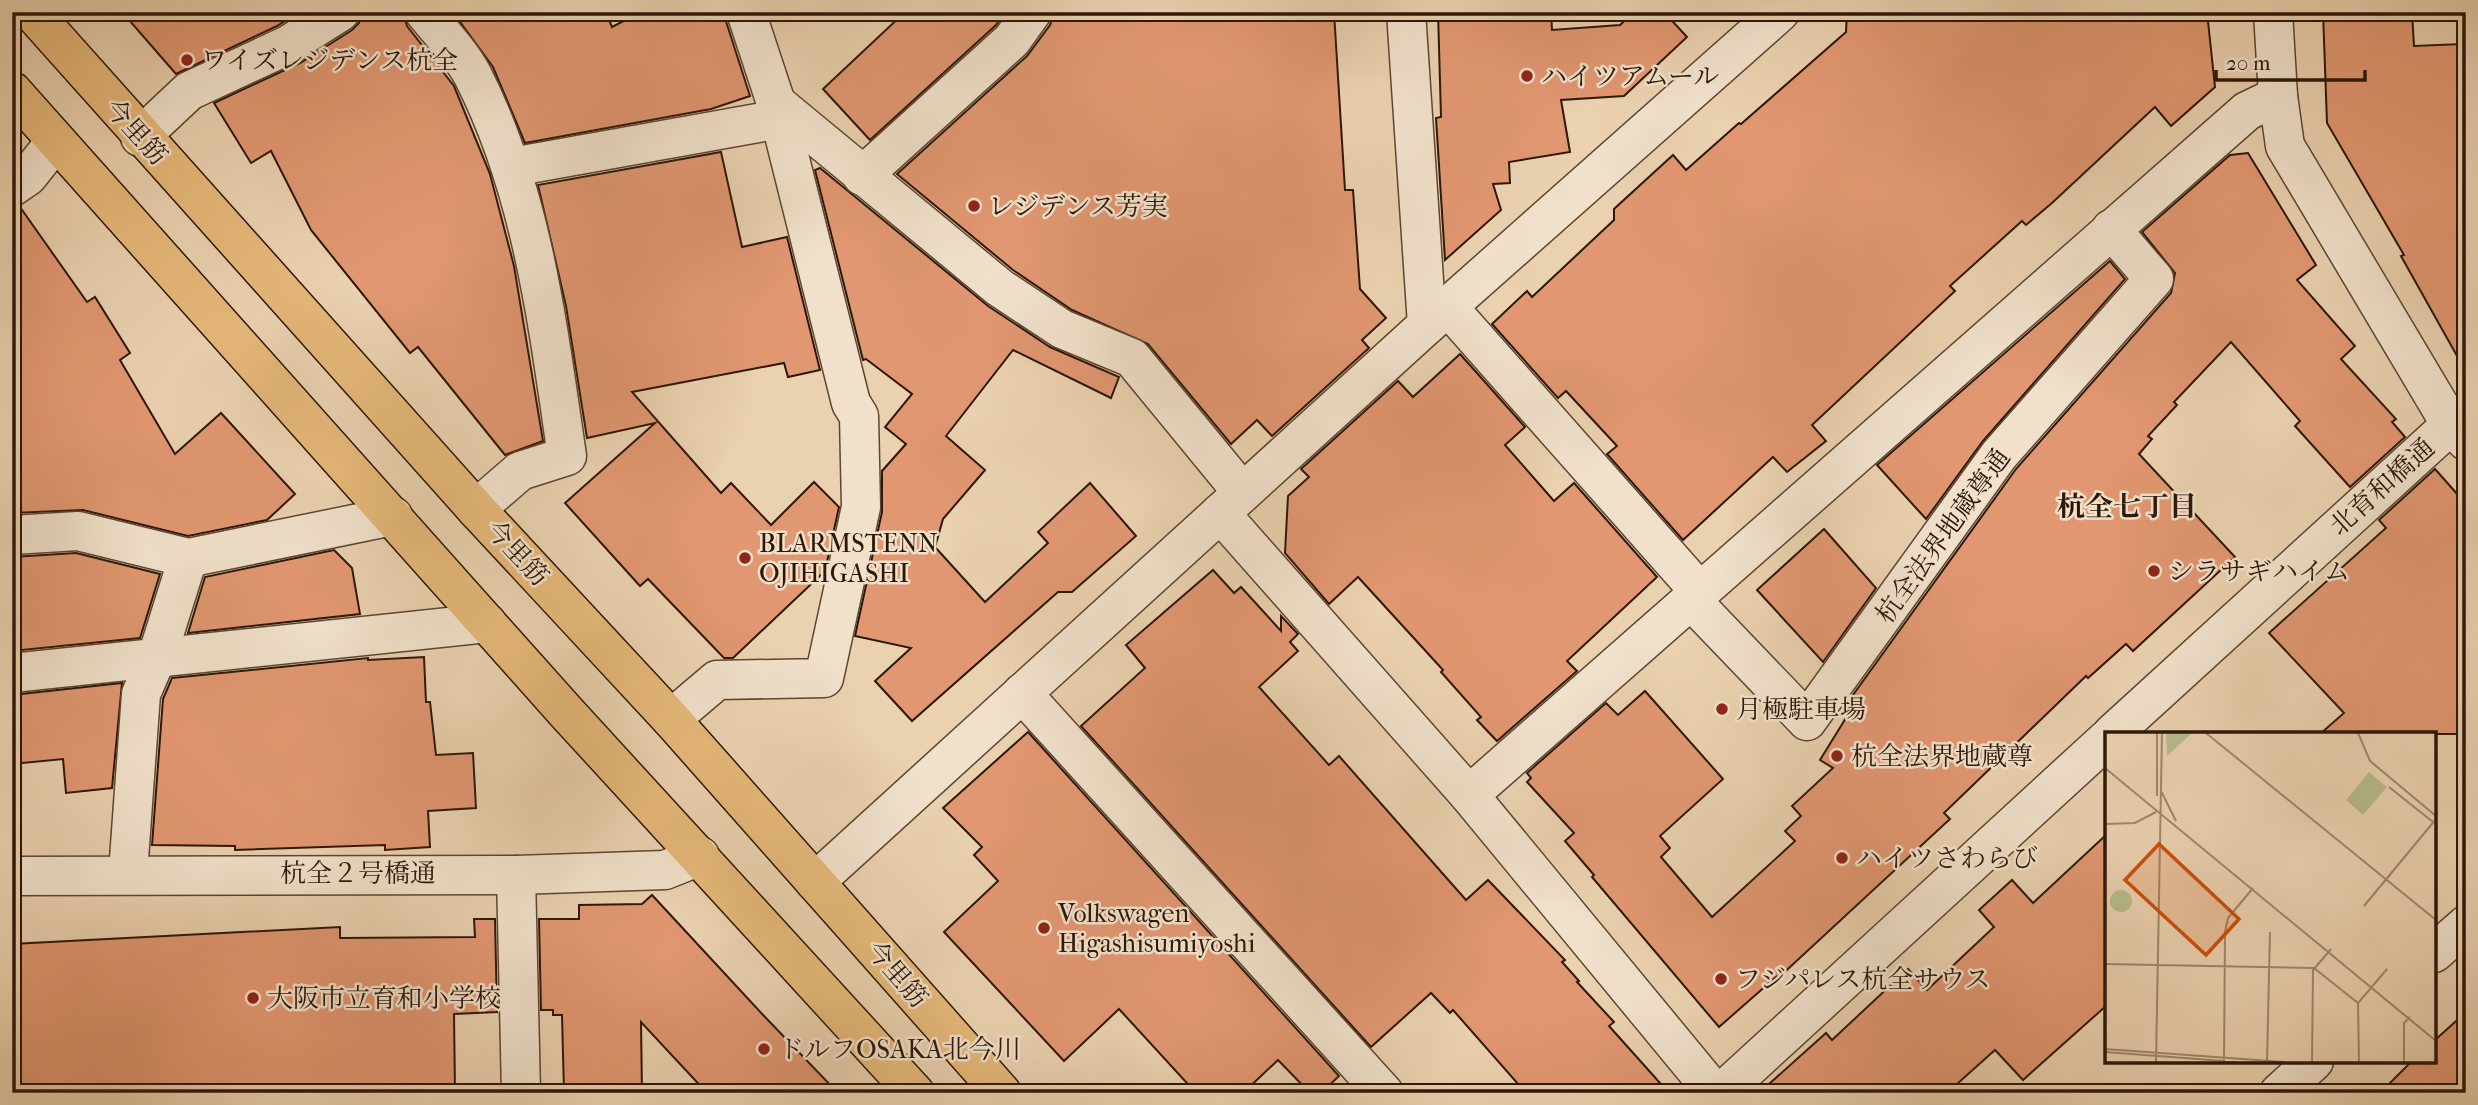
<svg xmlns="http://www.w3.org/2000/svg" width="2478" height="1105" font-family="'IM FELL French Canon','Noto Serif JP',serif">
	<rect width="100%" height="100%" fill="#ead1af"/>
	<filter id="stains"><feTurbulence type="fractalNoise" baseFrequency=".00286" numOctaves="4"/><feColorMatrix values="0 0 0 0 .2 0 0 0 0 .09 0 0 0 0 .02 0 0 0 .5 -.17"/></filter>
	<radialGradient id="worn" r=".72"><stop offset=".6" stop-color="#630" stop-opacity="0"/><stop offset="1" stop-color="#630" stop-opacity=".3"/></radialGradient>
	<g fill="#e19771" stroke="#2d1707" stroke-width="2">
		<polygon points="122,12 299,12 277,26 176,74"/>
		<polygon points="362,12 403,12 407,26 454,86 490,174 514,266 543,441 505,455 418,347 410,353 311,230 271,151 251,163 214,103 300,63 352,30 359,23"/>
		<polygon points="459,12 606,12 612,27 641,12 723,12 750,96 711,109 525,143 493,67 455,15"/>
		<polygon points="905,12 1005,12 996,25 870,140 823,89"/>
		<polygon points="1054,12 1334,12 1345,190 1353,190 1360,289 1386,318 1362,340 1369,348 1272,436 1257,420 1231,444 1148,344 1072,310 1013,270 897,174 1027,56 1050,25"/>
		<polygon points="1438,12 1551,12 1552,30 1620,25 1634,12 1664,12 1687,37 1624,96 1561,100 1570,152 1509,162 1510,183 1493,184 1501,210 1445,260 1436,118 1441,117"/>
		<polygon points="1847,12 2207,12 2215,87 2171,126 2155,107 2052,203 2026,225 2022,221 1950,286 1955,291 1812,425 1826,441 1787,472 1773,457 1683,540 1607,454 1617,446 1566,391 1558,398 1492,324 1527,291 1532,297 1614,220 1614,209 1673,155 1686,170 1739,123 1741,124 1846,32"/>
		<polygon points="2323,12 2412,12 2414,46 2462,44 2466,89 2466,372 2401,256 2404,255 2327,123"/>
		<polygon points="721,152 742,247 787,237 820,370 788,377 784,363 632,392 721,493 731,483 771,525 814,482 839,507 825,571 733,658 724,658 648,579 640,586 565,503 655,423 587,438 566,306 538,185"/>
		<polygon points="2248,153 2316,265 2297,280 2355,346 2341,359 2396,419 2392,422 2405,437 2350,487 2295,426 2300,421 2231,342 2174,402 2177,405 2148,436 2152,439 2139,454 2235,557 2133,651 2126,644 2088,678 2086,676 1944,813 1950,819 1776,980 1776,977 1719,1027 1592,877 1594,875 1565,841 1574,833 1527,782 1531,778 1527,773 1606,703 1618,715 1645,691 1723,779 1660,836 1670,848 1661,857 1712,917 1795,841 1785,831 1801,816 1792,806 1833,768 1820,760 1857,700 1853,695 2016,469 2171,293 2175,273 2142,232 2230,155"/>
		<polygon points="820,168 988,306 1050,347 1119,377 1111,398 1013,350 946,436 985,470 943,519 935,547 985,602 1048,543 1038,532 1090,483 1136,536 1072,592 1058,592 912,721 875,681 911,648 855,636 882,512 882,471 906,444 885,427 912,394 866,359 863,360 815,170"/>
		<polygon points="20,207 87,302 95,297 130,353 120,360 175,454 221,413 295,494 267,520 188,536 83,510 12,513 12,209"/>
		<polygon points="2110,261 2125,279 1983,441 1926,519 1877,465"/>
		<polygon points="1460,354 1525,427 1505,445 1554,501 1574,483 1657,577 1567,661 1577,671 1497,741 1477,720 1481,717 1441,672 1443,670 1358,577 1329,604 1285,553 1288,496 1309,477 1301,469 1398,381 1413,397"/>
		<polygon points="2435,469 2466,504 2466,734 2320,734 2344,713 2269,633 2386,528 2379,520"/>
		<polygon points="1824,529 1876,588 1823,662 1757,590"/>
		<polygon points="334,550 352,568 360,614 188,633 205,577"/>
		<polygon points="76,553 160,574 140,638 12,651 12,557"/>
		<polygon points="1213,570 1234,593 1241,587 1281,631 1281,616 1298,634 1290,642 1298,651 1259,687 1329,765 1339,756 1466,900 1488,880 1565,960 1562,962 1579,981 1577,982 1614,1022 1609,1026 1669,1093 1526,1093 1453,1010 1450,1013 1431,993 1371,1047 1081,726 1145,668 1126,645"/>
		<polygon points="424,657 426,702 430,702 436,755 473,753 476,808 428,811 430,847 385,850 385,845 235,850 235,846 152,845 163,699 172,678 368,658 368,660"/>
		<polygon points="122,683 112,788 66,793 63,759 12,764 12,695"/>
		<polygon points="1028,732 1339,1076 1321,1093 1310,1093 1278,1060 1243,1093 1196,1093 1119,1009 1064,1061 944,932 998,881 974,855 982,847 943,808"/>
		<polygon points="2107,834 2107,1005 2023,1080 1995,1050 1947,1093 1759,1093 1826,1033 1832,1040 1908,969 1927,990 1994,927 1979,910 2012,880 2033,903"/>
		<polygon points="652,895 765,1017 838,1093 707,1093 641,1022 642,1093 564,1093 562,1015 553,1015 553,1010 541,1010 539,919 579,919 579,905 642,904"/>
		<polygon points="474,919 495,919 497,1012 454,1014 455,1093 12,1093 12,944 340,927 340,938 475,937"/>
		<polygon points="2466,1012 2466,1093 2380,1093 2412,1061 2434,1061 2434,1041"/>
	</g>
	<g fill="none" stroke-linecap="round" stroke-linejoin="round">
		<defs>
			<g id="minor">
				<path d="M424 12C440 32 461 53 473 76 533 194 548 327 567 456L520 471 476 509"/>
				<polyline points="1406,12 1427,325"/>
				<polyline points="2273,12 2278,96 2285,146 2451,425 2466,441"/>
				<polyline points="776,103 1000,288 1062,329 1132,358 1242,492"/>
				<polyline points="140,137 189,91 288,45 340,12"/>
				<polyline points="512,167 780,119"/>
				<polyline points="862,176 1012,40 1032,12"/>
				<polyline points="12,187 28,176 55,142"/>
				<polyline points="1448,307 1700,592"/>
				<polyline points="1220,513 1469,795 1715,1093"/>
				<polyline points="12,535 78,531 188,558 393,516"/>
				<polyline points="1691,600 1807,721 1999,455 2154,279 2111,229"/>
				<polyline points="12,673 487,623"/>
				<polyline points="1022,693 1384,1093"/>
				<polyline points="671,719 717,680 824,678 861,507 859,416 851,403 776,103 746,12"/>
				<polyline points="2112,734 2466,411"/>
				<polyline points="1469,795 2247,111 2278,96"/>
				<polyline points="128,873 141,694 157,657 188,558"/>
				<polyline points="516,875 521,1093"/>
				<polyline points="12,876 516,875 665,870 700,856"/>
				<polyline points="815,882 1427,325 1780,12"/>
				<polyline points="2434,953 2466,925"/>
				<polyline points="1721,1093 2107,739"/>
				<polyline points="2279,1093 2314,1061"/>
			</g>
			<g id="major">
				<polyline points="32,12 476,509 671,719 1002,1093"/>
				<polyline points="12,91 566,712 915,1093"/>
			</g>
		</defs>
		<use href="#minor" stroke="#5c4631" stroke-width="41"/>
		<use href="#major" stroke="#2d1707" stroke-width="41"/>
		<use href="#minor" stroke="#f1e1cb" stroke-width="38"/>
		<use href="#major" stroke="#e5b878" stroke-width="38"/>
	</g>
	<g fill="#8f2418" stroke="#f1e1cb" stroke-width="2.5">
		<circle cx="187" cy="60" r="7"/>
		<circle cx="1527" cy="76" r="7"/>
		<circle cx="974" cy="206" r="7"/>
		<circle cx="745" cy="558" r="7"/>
		<circle cx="2154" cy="571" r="7"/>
		<circle cx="1722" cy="709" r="7"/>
		<circle cx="1837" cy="756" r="7"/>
		<circle cx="1842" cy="858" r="7"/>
		<circle cx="1044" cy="928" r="7"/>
		<circle cx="1721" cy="979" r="7"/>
		<circle cx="253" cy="998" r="7"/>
		<circle cx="764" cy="1049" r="7"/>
	</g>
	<g text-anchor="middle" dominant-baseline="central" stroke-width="5" stroke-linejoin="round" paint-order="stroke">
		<g font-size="26" fill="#2d1707" stroke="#f1e1cb" text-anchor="start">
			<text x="201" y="60">ワイズレジデンス杭全</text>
			<text x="1541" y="76">ハイツアムール</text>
			<text x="988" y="206">レジデンス芳実</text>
			<text x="759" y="543">BLARMSTENN<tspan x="759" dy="30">OJIHIGASHI</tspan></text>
			<text x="2168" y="571">シラサギハイム</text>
			<text x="1736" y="709">月極駐車場</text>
			<text x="1851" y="756">杭全法界地蔵尊</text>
			<text x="1856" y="858">ハイツさわらび</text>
			<text x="1058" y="913">Volkswagen<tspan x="1058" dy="30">Higashisumiyoshi</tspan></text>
			<text x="1735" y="979">フジパレス杭全サウス</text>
			<text x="267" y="998">大阪市立育和小学校</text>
			<text x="778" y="1049">ドルフOSAKA北今川</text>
		</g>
		<g font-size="26" fill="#2d1707" stroke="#f1e1cb">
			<text transform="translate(136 132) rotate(48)">今里筋</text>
			<text transform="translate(2382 487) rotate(-42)">北育和橋通</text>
			<text transform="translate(1943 536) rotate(-54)">杭全法界地蔵尊通</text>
			<text transform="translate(517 553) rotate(47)">今里筋</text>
			<text x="358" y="873">杭全２号橋通</text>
			<text transform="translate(897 974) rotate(49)">今里筋</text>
		</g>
		<g font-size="28" font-weight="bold" fill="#2d1707" stroke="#f1e1cb">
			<text x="2127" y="506">杭全七丁目</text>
		</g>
	</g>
	<g transform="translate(2105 732)">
		<rect width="331" height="331" fill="#ead1af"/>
		<path d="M61 1H87L62 24ZM264 40 282 55 258 83 241 68ZM5 169a11 11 0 1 1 22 0a11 11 0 1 1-22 0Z" fill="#b7bc8b"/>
		<path fill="none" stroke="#9e876c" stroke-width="2" d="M101 1 331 188M253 1 265 29 331 84M0 36 331 309M284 55 328 90M56 59 71 89M52 64V1M0 92 30 91 51 80M259 174 331 87M0 232 209 236M209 236 253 271M0 317 179 330M0 320 132 330M51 330 57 1M119 330 120 200 123 186 148 156M162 330 165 200M207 330 208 238 226 217M254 330 253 271 282 237M299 330V291L305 285"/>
		<path fill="#cc4f0b" fill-opacity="0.15" stroke="#cc4f0b" stroke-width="3.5" d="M54 112 134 187 101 223 20 148Z"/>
		<rect width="331" height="331" fill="none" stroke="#2d1707" stroke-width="3.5"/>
	</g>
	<rect width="2478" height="1105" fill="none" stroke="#ead1af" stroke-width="42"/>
	<rect x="14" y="14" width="2450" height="1077" fill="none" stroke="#2d1707" stroke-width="3.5"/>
	<rect x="21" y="21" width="2436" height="1063" fill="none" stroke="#2d1707" stroke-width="2"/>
	<path d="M2216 70v10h149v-10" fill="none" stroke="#2d1707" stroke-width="3.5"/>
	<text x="2226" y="70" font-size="21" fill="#2d1707" stroke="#f1e1cb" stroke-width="5" paint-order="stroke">20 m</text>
	<rect width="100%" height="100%" filter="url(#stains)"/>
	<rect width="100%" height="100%" fill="url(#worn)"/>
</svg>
